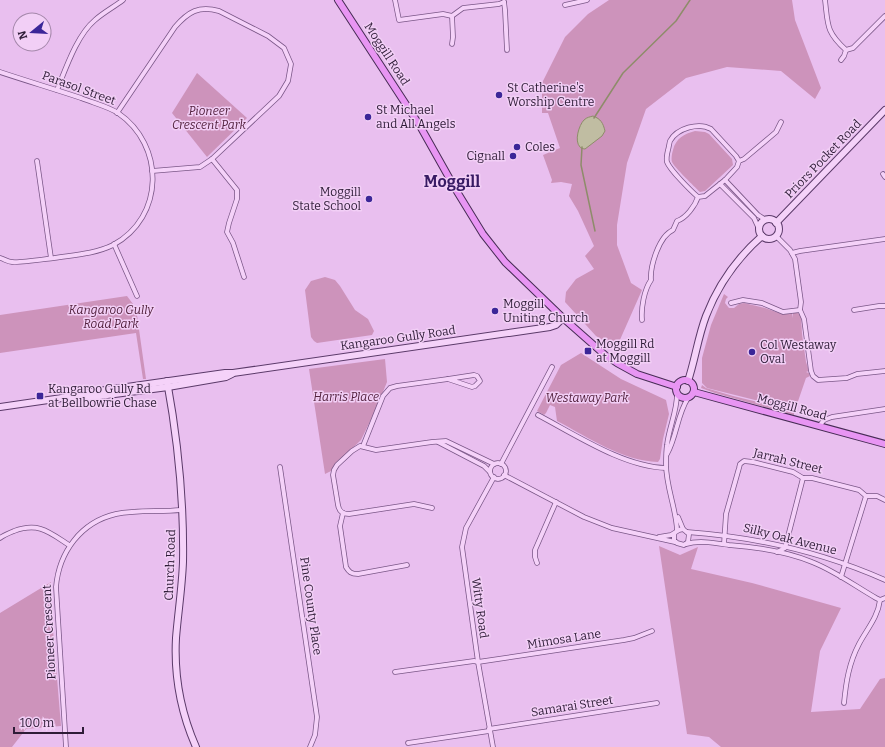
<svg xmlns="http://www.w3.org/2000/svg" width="885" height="747" font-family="Bitter,serif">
	<rect width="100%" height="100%" fill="#e9bfef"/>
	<g fill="#cd93bb">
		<polygon points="609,0 792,0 795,20 821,88 815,99 781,71 727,67 686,78 646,109 627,163 617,225 617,245 631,283 642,290 619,342 611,345 596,336 565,302 566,292 576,279 594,269 585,256 594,246 578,211 569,196 572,184 561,182 551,183 552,180 543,155 560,148 548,113 542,113 542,83 565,37 588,14"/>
		<polygon points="197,73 247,118 207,157 172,113"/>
		<path d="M695 131 705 132 709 134 732 159 733 165 705 191 700 192C695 187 674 167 672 162 671 159 672 153 673 150 676 138 684 134 695 131Z"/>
		<polygon points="325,277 335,280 340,286 355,310 368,319 374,331 372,335 317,343 314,341 311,337 305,290 311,281"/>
		<polygon points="724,294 728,297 726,299 725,303 729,308 734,308 739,304 744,303 765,308 782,314 792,313 793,318 793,313 798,313 801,316 802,334 806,362 809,371 806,372 809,373 810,376 806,378 795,410 707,388 702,383 702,358 711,325"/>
		<polygon points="127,296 136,308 146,379 143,379 136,333 0,353 0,315"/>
		<path d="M581 353 621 379 666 400 669 414 663 439 660 459 658 462C622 461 588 437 557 421L555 407 550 405 546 413 544 415 537 411 561 365Z"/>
		<polygon points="385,359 387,382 376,409 361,440 334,466 331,471 325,474 309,369"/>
		<polygon points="702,385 706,388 733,396 794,411 794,415 715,393 701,388"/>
		<polygon points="659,546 680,555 698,547 691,569 752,583 841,608 820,651 811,712 860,709 880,679 885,678 885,747 721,747 709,737 687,734"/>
		<polygon points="51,582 50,594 61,726 26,729 12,747 0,747 0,613"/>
	</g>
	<path fill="#c0bda2" stroke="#8e8c6a" d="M593 116C601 119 603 123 605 131L602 136 585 149C584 149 580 148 580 147 574 141 579 125 584 120 587 117 590 117 593 116Z"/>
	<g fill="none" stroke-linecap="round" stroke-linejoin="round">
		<g stroke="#8e8c6a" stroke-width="1.5">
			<polyline points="594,118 623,73 676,21 690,0"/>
			<polyline points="582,147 581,165 595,231"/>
		</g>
		<defs>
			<g id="street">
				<polyline points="395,0 399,20 443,14 452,16 463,8 499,4 504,2"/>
				<path d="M825 0C828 25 826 32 846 50L853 48 885 16"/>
				<polyline points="504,2 505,10 507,50"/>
				<polyline points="565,5 587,0"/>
				<polyline points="452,44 453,37 452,16"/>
				<polyline points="841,60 844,56 846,50"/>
				<path d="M0 72C27 81 54 89 81 98 93 103 107 106 118 113 165 145 165 217 113 245 95 254 73 255 54 258 45 259 20 263 12 262 8 262 4 259 0 258"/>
				<path d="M57 90C66 68 77 35 95 20 104 12 114 7 123 0"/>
				<path d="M117 113 175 27C188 12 199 5 219 11L268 36 284 48 291 64 288 81 279 96 212 159 200 167 152 171"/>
				<polyline points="212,159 237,190 237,199 229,223 227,232 233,243 244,277"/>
				<polyline points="37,161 51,258"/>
				<polyline points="883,174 885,177"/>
				<polyline points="725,180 758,215 766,220"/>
				<polyline points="720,184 754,218 759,229"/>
				<path d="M698 197C691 191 670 170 667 162 666 158 667 154 668 150 669 147 669 144 670 141 677 128 699 122 711 129L736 156 739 161"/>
				<polyline points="776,236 790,250 795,259 801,302 800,310 804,319 811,371 813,376 818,380 847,378 857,374 885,371"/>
				<polyline points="114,244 137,296"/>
				<polyline points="792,253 800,251 885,239"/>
				<polyline points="731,303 743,300 762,303 783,312 800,310"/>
				<polyline points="854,310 879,306 885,306"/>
				<path d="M642 320C641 308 644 290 651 280 650 266 659 236 673 230L677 221C686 218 695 206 698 197L705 196 725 180 737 167 739 161 744 159 776 132 781 122"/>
				<polygon points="474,375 477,376 480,381 475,386 472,387 448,379"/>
				<path d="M538 415C576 435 624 467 666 468"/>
				<polyline points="820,425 824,420 832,417 885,409"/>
				<polyline points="438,442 484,466 490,472"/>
				<polyline points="363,446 383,396 390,388 397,386 448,379"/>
				<path d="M667 454C677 436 677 415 688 398"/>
				<circle cx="498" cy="471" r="8"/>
				<polyline points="501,464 552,367"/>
				<polyline points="280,467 317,717 315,735 310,747"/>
				<polyline points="504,475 584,517 612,528 675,542"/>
				<path d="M432 508 414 504 349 514C342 514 339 511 338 505L333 475 334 470 337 465 352 451 360 446 376 450 432 442 446 441 494 464"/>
				<path d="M343 513 340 526 346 567C349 572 351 574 358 574L407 565"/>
				<polyline points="678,517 683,529"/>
				<path d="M677 530C676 508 666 487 666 464 666 458 666 451 667 445 669 427 677 412 677 394"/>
				<path d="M687 532C756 537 822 552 885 580"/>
				<polyline points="659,537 671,535 679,530 683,529 689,534 688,542 684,545 677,543 674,540 674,534"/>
				<path d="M0 538C4 535 9 533 14 531 39 522 49 532 69 545"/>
				<path d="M686 544C699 540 715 543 729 545 756 547 786 551 812 562 835 571 855 586 876 598L880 600 885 598"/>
				<polyline points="724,544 726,514 739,468 740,464 744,461 753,462 793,472 803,478 812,478 859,490 866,496 877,496 885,500"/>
				<polyline points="777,552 785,548 803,478"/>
				<polyline points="537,563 535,557 535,550 556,502"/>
				<polyline points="841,577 866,496"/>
				<polyline points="395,672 474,661 478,662 624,640 634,638 652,631"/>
				<path d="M844 703C846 682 849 663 859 644 867 629 878 617 880 600"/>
				<polyline points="489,729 657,703"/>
				<polyline points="408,743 489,731"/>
				<path d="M66 747 56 587C59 552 81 522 116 514 137 510 160 512 181 510"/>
				<polyline points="493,747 478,662 462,547 466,528 494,477"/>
			</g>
			<g id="secondary">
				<circle cx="769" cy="229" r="10"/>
				<polyline points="776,223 885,110"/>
				<path d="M167 381C178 441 184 502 183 562 182 588 178 613 176 638 174 675 181 713 196 747"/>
				<path d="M688 381C695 360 698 337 706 316 718 285 737 258 762 236"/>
				<polyline points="62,398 69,400 168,387 226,377 232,374"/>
				<polyline points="0,407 62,398 68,396 78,394 225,373 233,373 550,327 556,325 563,318"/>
			</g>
			<g id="primary">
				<polyline points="338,0 420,126 456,190 483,234 505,262 563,318 605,355 617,363 637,374 677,387"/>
				<circle cx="685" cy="389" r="9"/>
				<polyline points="694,392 885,444"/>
			</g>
		</defs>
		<use href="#street" stroke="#7a5787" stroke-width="5.5"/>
		<use href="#secondary" stroke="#5b3a69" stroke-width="8"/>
		<use href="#primary" stroke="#472c55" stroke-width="8"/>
		<use href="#street" stroke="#f5d2f9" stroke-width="4"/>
		<use href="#secondary" stroke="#f5d2f9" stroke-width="6"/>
		<use href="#primary" stroke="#e895f3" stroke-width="6"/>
	</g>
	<g fill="#3b2698" stroke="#f2cff6" stroke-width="1.5">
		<circle cx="499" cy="95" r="4"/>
		<circle cx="368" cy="117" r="4"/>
		<circle cx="517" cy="147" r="4"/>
		<circle cx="513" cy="156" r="4"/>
		<circle cx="369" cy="199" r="4"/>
		<circle cx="495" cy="311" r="4"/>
		<rect x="584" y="347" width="8" height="8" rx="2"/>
		<circle cx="752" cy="352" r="4"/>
		<rect x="36" y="392" width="8" height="8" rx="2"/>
	</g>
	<g text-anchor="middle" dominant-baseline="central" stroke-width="3" stroke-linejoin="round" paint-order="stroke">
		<g font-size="12" fill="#2e1c37" stroke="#f2cff6">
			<text transform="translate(387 54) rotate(57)">Moggill Road</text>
			<text transform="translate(79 88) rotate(20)">Parasol Street</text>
			<text transform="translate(823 159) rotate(-46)">Priors Pocket Road</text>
			<text transform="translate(398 338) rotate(-8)">Kangaroo Gully Road</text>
			<text transform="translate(792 407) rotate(15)">Moggill Road</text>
			<text transform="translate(788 461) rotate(14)">Jarrah Street</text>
			<text transform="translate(790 539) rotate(14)">Silky Oak Avenue</text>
			<text transform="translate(170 565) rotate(-88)">Church Road</text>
			<text transform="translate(311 606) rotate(82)">Pine County Place</text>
			<text transform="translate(480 608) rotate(82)">Witty Road</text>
			<text transform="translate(49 632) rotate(-93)">Pioneer Crescent</text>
			<text transform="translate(564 639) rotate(-9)">Mimosa Lane</text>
			<text transform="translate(572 706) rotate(-9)">Samarai Street</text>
		</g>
		<g font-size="12" fill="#2e1c37" stroke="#f2cff6" text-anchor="start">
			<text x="507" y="88">St Catherine's<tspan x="507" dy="14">Worship Centre</tspan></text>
			<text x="376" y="110">St Michael<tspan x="376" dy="14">and All Angels</tspan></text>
			<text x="525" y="147">Coles</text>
			<text x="505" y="156" text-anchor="end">Cignall</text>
			<text x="361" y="192" text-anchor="end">Moggill<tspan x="361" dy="14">State School</tspan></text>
			<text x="503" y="304">Moggill<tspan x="503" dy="14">Uniting Church</tspan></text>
			<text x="596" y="344">Moggill Rd<tspan x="596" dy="14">at Moggill</tspan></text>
			<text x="760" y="345">Col Westaway<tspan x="760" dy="14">Oval</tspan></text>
			<text x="48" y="389">Kangaroo Gully Rd<tspan x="48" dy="14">at Bellbowrie Chase</tspan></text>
		</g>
		<g font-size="12" font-style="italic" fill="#53223e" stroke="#f2cff6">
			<text x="209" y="111">Pioneer<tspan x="209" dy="14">Crescent Park</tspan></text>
			<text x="111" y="310">Kangaroo Gully<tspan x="111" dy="14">Road Park</tspan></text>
			<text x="346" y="397">Harris Place</text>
			<text x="587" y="398">Westaway Park</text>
		</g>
		<g font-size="16" font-weight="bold" fill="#381b64" stroke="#f2cff6">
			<text x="452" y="181">Moggill</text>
		</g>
	</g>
	<g transform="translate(32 32) rotate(252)"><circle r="19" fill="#f2cff6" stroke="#a487aa"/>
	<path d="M0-3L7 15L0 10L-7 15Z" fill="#3b2698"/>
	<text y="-6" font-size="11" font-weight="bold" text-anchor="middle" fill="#2e1c37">N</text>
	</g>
	<path d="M14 727v6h69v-6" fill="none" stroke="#2e1c37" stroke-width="2"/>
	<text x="20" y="727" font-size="12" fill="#2e1c37" stroke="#f2cff6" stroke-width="3" paint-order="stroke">100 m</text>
</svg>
